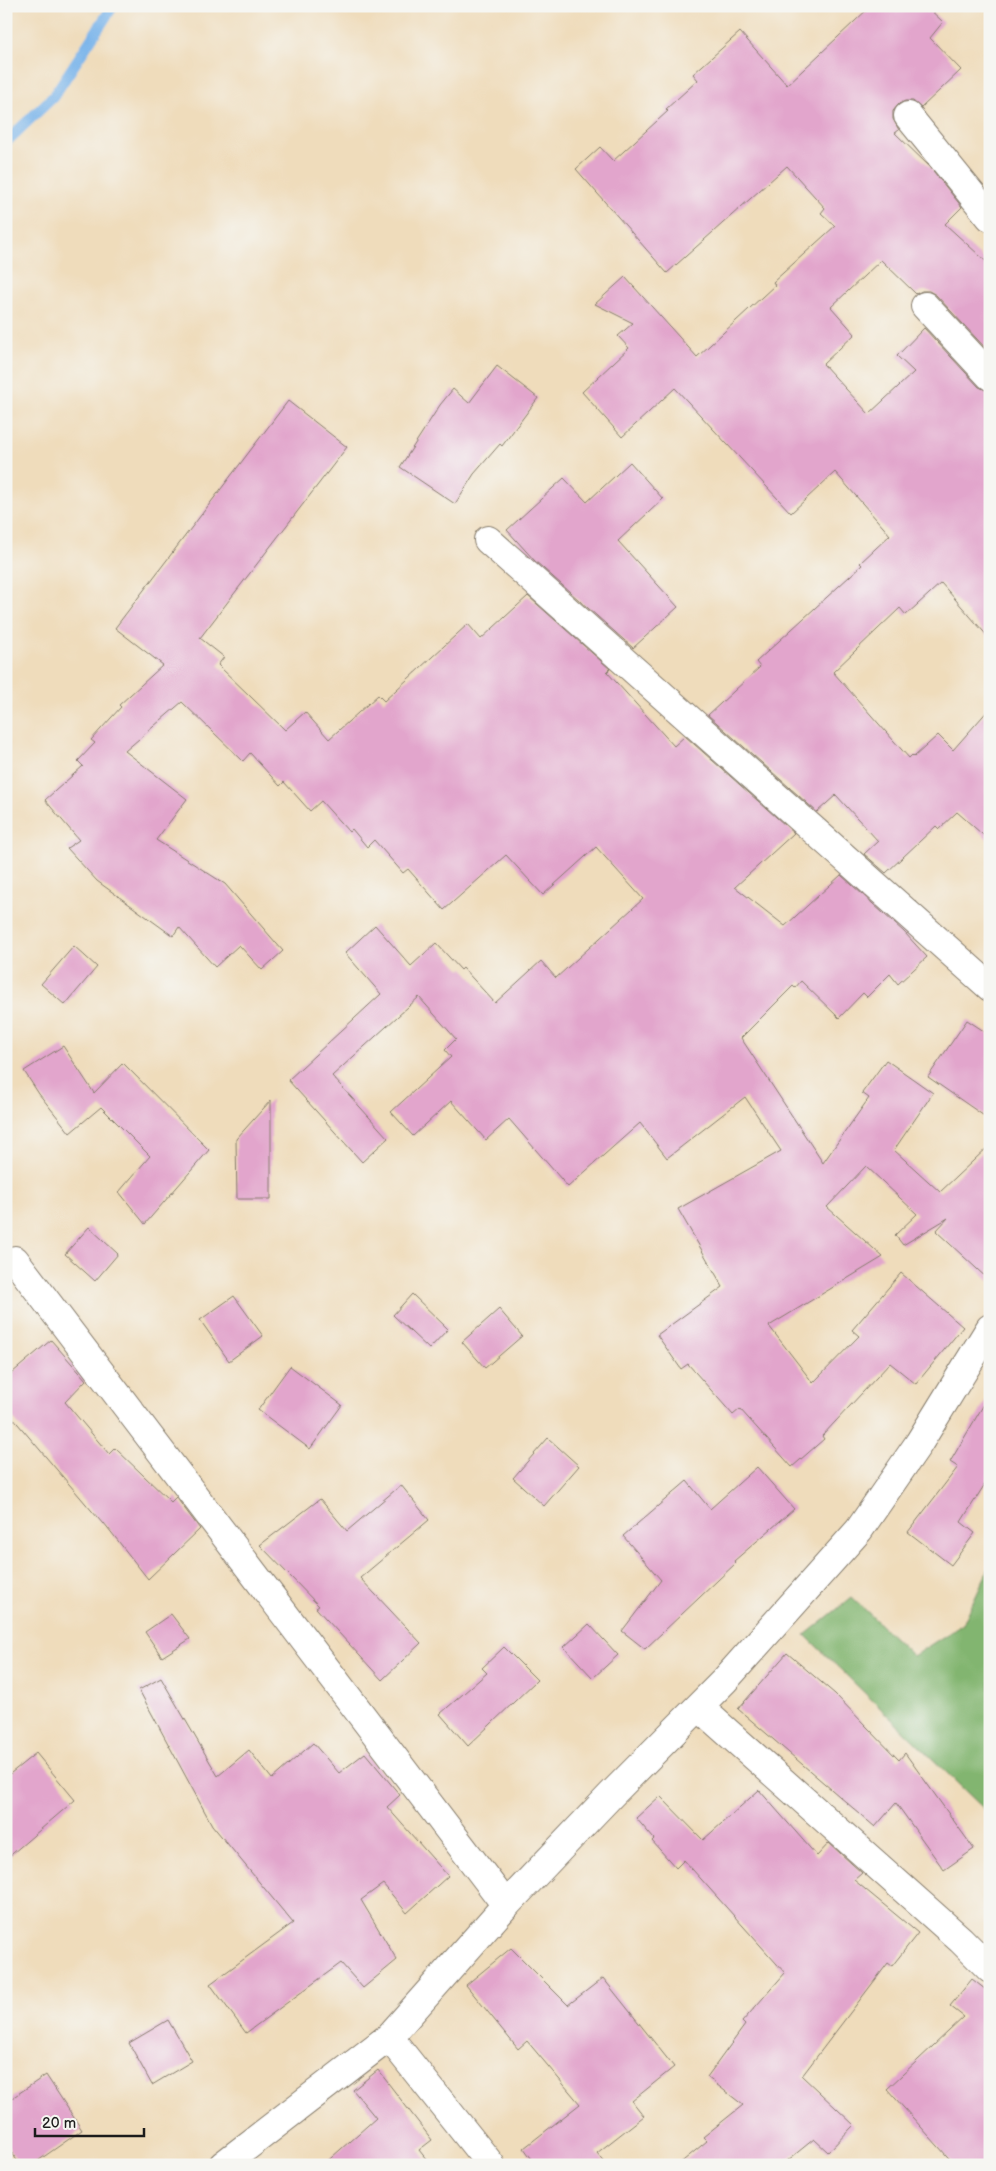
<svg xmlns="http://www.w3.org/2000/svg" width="996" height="2171" font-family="'Balsamiq Sans',sans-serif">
	<rect width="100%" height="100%" fill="#f6f6f2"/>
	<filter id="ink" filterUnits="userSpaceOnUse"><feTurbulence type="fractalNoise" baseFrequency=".02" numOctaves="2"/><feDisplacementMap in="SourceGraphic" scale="10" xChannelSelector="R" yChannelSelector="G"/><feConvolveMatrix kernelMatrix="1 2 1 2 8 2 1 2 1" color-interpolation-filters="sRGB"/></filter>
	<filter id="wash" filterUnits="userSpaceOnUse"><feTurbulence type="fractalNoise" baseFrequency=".0096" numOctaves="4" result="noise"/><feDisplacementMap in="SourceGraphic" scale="20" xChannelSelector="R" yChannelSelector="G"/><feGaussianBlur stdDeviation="1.12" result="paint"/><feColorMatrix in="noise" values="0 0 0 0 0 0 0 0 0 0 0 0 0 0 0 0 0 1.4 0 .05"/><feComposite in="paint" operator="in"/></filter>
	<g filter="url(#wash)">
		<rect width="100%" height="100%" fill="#efdcbb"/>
		<polygon fill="#82b56f" stroke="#4f6846" points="990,1566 990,1818 983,1808 805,1635 852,1597 913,1656 963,1624"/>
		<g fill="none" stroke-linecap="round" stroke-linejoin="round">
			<polyline stroke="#79b4ea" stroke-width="11" points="6,142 53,97 113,6"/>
		</g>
		<g id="blocks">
			<g fill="#e2a5cc">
				<polygon points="871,6 926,6 943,22 930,38 961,70 921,108 913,101 905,101 899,104 893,111 893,119 899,130 895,133 930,167 962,207 945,224 990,265 990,353 936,295 929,291 922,291 916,294 881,260 831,307 855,334 823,364 869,414 914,372 897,356 924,328 979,387 990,391 990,639 941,583 906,615 900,608 833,672 909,758 912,755 914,757 938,735 953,750 990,708 990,841 957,812 939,829 936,826 886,873 864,854 878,841 836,795 817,812 708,715 760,667 756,662 862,565 860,563 890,535 835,472 791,513 675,388 622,437 582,392 629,348 618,336 633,323 595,304 625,277 697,357 775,285 773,282 835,226 821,213 825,208 787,166 667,273 576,169 600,147 613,161 668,111 666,109 698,80 693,74 740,32 787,85"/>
				<polygon points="497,366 538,398 502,446 500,444 474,474 455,504 400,467 440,405 453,389 469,403"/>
				<polygon points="288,401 347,447 200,638 224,657 218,665 285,730 305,712 329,739 378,695 384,701 468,624 481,639 528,596 610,669 607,672 674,746 685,736 794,833 735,887 785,926 841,875 904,932 927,957 898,984 890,974 867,997 863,993 839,1018 801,981 795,988 793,986 741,1038 823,1163 869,1098 862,1093 886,1060 933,1093 894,1150 940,1192 990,1145 990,1281 936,1231 948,1218 903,1245 895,1235 917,1214 866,1166 827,1207 883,1257 769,1326 813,1383 859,1336 852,1330 901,1273 963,1327 916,1384 890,1363 822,1436 824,1439 792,1467 740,1409 733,1415 688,1364 681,1369 657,1335 723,1287 678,1209 781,1151 745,1097 667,1158 640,1123 568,1187 509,1119 486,1140 451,1101 413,1136 391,1112 451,1057 445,1050 456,1039 419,997 332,1076 388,1138 362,1162 288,1080 381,994 345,953 375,925 411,966 436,943 461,970 463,968 495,1003 541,961 556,978 643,899 596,847 543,895 506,855 444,910 408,869 403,873 374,840 367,847 352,829 349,832 321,801 310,811 284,782 280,786 250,753 243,761 182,702 125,751 187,799 156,840 225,884 283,951 262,970 239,945 215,967 179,927 173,936 97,881 67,848 79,840 45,800 83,766 78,761 95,743 91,740 121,707 119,705 163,665 115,628"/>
				<polygon points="630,462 663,499 618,541 678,607 633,648 535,561 507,530 564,478 587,502"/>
				<polygon points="74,946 97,967 65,1005 41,984"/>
				<polygon points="967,1020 990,1035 990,1120 928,1077"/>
				<polygon points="63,1046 94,1093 123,1063 209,1150 145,1224 119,1192 150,1156 101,1107 70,1133 39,1094 24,1071"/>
				<polygon points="271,1100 271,1199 237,1199 236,1139"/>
				<polygon points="89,1227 118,1254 95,1281 65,1254"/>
				<polygon points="412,1294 448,1329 429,1349 393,1315"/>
				<polygon points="234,1296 263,1336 229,1361 200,1320"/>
				<polygon points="499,1309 522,1336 485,1368 462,1342"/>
				<polygon points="51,1340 86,1380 65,1402 109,1454 115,1448 171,1502 176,1497 200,1529 148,1579 104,1523 103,1524 6,1410 6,1378"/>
				<polygon points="290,1366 342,1405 310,1449 258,1410"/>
				<polygon points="990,1394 990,1487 985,1484 961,1522 975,1533 951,1565 908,1532 958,1467 950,1462"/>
				<polygon points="548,1438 579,1466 544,1506 513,1478"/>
				<polygon points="757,1467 794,1509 734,1561 736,1563 645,1649 622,1631 661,1580 623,1536 687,1481 710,1509"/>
				<polygon points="401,1485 429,1520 360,1578 421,1643 382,1680 316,1608 319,1606 260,1545 320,1499 347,1531"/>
				<polygon points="171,1614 190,1639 162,1657 145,1632"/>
				<polygon points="589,1624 618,1655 593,1678 564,1647"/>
				<polygon points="504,1647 537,1680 468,1746 440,1714 487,1673 482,1668"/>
				<polygon points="787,1653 835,1694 899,1760 905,1753 974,1849 944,1870 896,1803 875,1827 738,1709"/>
				<polygon points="161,1678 218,1776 249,1750 272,1779 313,1743 339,1773 365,1753 400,1795 387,1807 448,1876 407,1913 383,1884 361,1900 397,1960 363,1988 341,1963 246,2033 210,1984 293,1923 212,1825 139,1690"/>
				<polygon points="36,1753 75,1800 6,1859 6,1777"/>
				<polygon points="759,1790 817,1856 829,1843 862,1873 854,1880 918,1933 892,1966 888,1963 802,2076 854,2125 828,2152 814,2139 782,2165 678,2165 707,2141 703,2137 743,2105 707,2077 745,2025 742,2022 785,1973 684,1860 676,1868 652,1841 654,1839 636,1818 660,1796 703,1840"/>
				<polygon points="511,1948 568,2005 603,1978 674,2067 632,2101 644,2116 597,2153 607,2165 536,2165 524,2148 580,2104 527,2041 518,2049 466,1985"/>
				<polygon points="972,1979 990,1993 990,2165 955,2165 887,2089 964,2017 950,2006"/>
				<polygon points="168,2020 192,2061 152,2085 129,2043"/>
				<polygon points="378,2070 432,2140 419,2150 431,2165 323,2165 376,2118 353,2090"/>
				<polygon points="46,2075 82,2130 32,2165 20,2165 6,2144 6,2102"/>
			</g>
		</g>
	</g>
	<g filter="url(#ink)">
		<use href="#blocks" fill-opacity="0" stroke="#867c6c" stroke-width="1"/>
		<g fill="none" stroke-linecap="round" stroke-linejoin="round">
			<defs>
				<g id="minor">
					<polyline points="908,116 990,217"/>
					<polyline points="925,306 990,376"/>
					<polyline points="488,540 990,987"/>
					<polyline points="15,1260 506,1905"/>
					<polyline points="699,1707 961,1940 990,1969"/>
					<polyline points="389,2037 491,2165"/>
					<polyline points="223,2165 389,2037 506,1905 611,1795 724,1681 859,1530 919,1443 990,1328"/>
				</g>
			</defs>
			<use href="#minor" stroke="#867c6c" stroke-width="30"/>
			<use href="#minor" stroke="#fff" stroke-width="28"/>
		</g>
	</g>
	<rect width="996" height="2171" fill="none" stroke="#f6f6f2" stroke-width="25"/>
	<path d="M35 2128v8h109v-8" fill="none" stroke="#1c1c1c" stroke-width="2.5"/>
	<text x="42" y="2128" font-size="15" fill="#1c1c1c" stroke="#f6f6f2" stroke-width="4" paint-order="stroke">20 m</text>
</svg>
